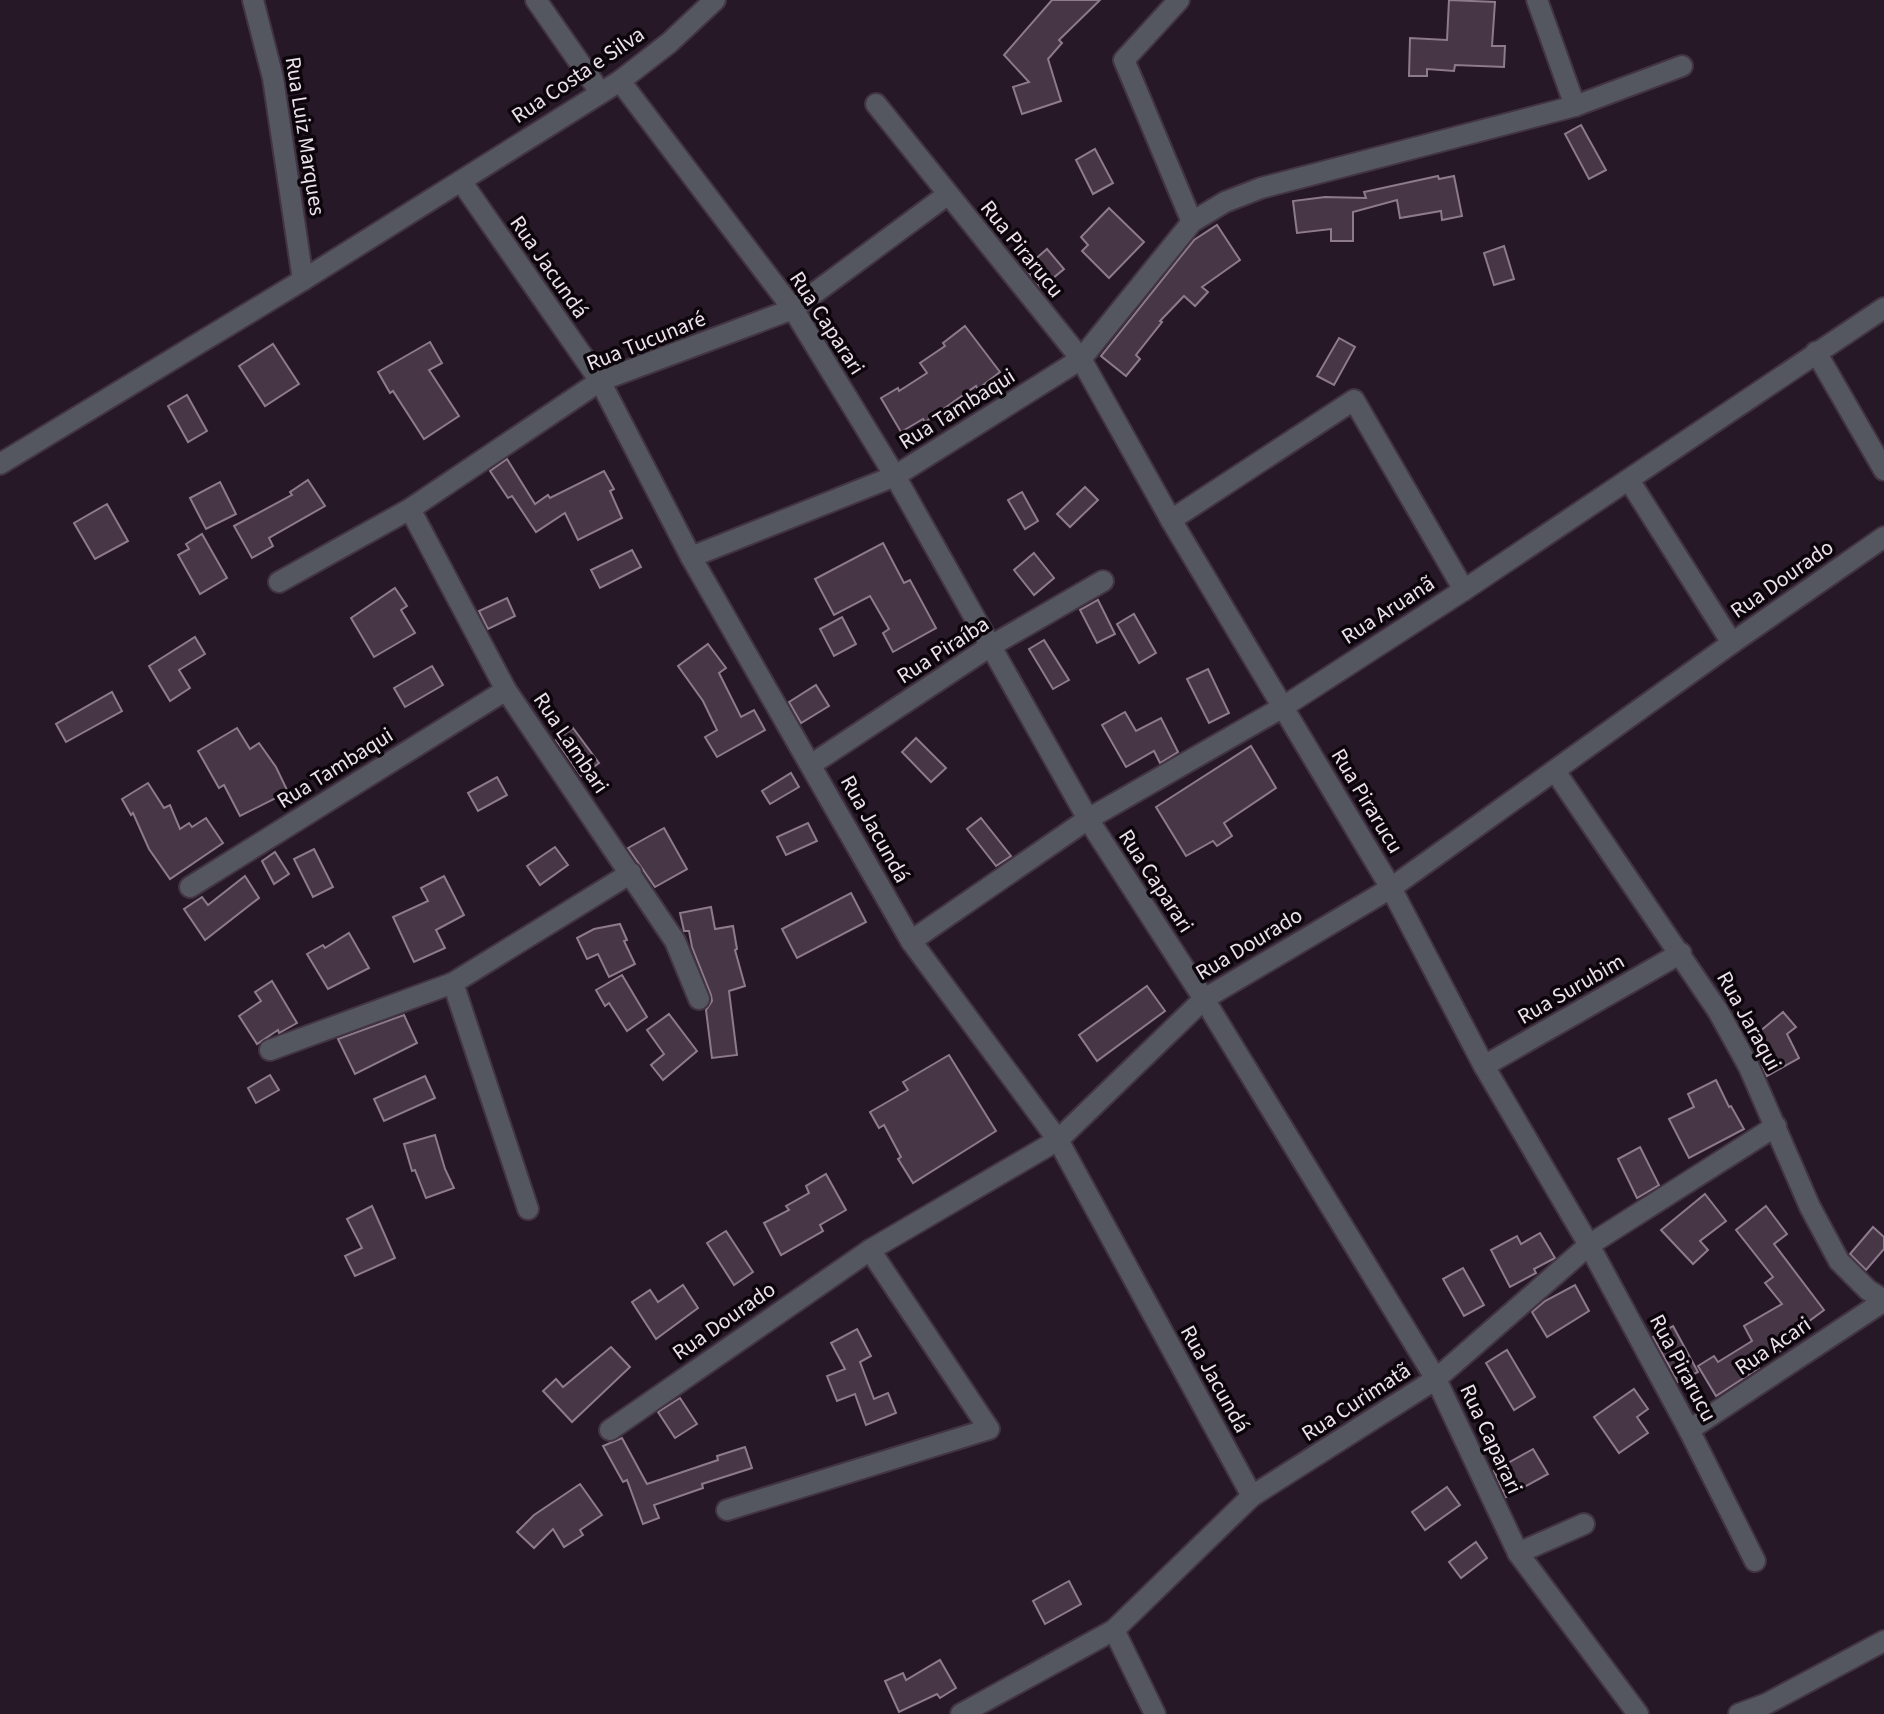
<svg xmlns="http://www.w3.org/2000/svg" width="1884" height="1714" font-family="'Source Sans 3',sans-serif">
	<rect width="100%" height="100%" fill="#261827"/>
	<g fill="#473646" stroke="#8d7a8c" stroke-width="2">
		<polygon points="1052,0 1100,0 1059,40 1062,43 1048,59 1061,101 1022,114 1013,87 1029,82 1004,55"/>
		<polygon points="1449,0 1495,2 1492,46 1505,46 1504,67 1455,65 1454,71 1427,69 1427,76 1409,76 1410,38 1447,40"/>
		<polygon points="1581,125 1606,170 1589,179 1565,134"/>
		<polygon points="1095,149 1113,183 1093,194 1076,160"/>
		<polygon points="1438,176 1439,179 1454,176 1462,216 1442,220 1441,211 1400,218 1397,200 1353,212 1353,241 1331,241 1331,229 1297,233 1293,201 1325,197 1366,198 1364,192"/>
		<polygon points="1109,208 1144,242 1109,278 1082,251 1088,245 1081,237"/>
		<polygon points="1217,225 1240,260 1202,287 1208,292 1195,306 1184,296 1160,321 1162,322 1136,355 1140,359 1126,376 1101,356 1194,240"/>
		<polygon points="1504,246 1514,279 1494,285 1484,253"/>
		<polygon points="1047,249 1064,269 1041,288 1025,268"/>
		<polygon points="965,326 1000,372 978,389 976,386 925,422 923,419 901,432 881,398 898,388 899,391 927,373 920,363 945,346 943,343"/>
		<polygon points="1339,338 1355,347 1334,385 1317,376"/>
		<polygon points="430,342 442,363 429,370 459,416 424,439 393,391 390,393 378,372"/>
		<polygon points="273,344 299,384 265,406 239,366"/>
		<polygon points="187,395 207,431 188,442 168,406"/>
		<polygon points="507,459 535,504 548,495 550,498 604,471 614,489 610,491 622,518 578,540 565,513 536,532 512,496 508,498 490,471"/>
		<polygon points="308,480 325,506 269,538 273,546 252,558 234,526 292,495 290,492"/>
		<polygon points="220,482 236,514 206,529 190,498"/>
		<polygon points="1085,487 1098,500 1070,527 1057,514"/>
		<polygon points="1022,492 1038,521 1025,529 1008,500"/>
		<polygon points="107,504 128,541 95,559 74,523"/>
		<polygon points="202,534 227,578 200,594 178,555 189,549 186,544"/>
		<polygon points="883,543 904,583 910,580 936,628 893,652 883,633 889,629 870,596 834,615 815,579"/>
		<polygon points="632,550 641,567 600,588 591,570"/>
		<polygon points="1034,553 1054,578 1034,595 1014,570"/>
		<polygon points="395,588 407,606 401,610 415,633 374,657 351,618"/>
		<polygon points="507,598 515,616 488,629 479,611"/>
		<polygon points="1098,600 1115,634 1097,643 1080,610"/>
		<polygon points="1134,614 1156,653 1139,663 1117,624"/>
		<polygon points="842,617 856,644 834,656 820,629"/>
		<polygon points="195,637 205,654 179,670 190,688 170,701 149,666"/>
		<polygon points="1044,640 1069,680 1053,689 1029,649"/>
		<polygon points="708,644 726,668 719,673 741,717 754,710 765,730 717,757 705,737 717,730 703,701 678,666"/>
		<polygon points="432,666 443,685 405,707 394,688"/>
		<polygon points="1208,669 1229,713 1209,723 1187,679"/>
		<polygon points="816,685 829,706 801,723 789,702"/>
		<polygon points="112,692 122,711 66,742 56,724"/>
		<polygon points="1125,712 1136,731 1161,718 1178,752 1160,763 1154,751 1126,767 1102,725"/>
		<polygon points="237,728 250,749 259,743 276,767 288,792 240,816 224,785 219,788 198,751"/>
		<polygon points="573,728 599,763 581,776 556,740"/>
		<polygon points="916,738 946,768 931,782 902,752"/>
		<polygon points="1251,746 1276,788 1224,823 1232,836 1217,846 1213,841 1186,856 1156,807"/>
		<polygon points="791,773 799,787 770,804 762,791"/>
		<polygon points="497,777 507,795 478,811 468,793"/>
		<polygon points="148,783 164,808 170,805 180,829 189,823 192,827 206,818 223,843 170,879 149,849 133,813 131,815 122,799"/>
		<polygon points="981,818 1011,856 996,866 967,829"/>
		<polygon points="808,823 817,841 786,855 777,837"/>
		<polygon points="664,828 687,869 655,887 628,848"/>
		<polygon points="555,847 568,865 540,885 527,866"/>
		<polygon points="314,849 333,887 313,897 294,859"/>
		<polygon points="275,852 289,874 274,884 262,861"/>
		<polygon points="245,876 259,898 205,940 184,909 202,897 208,905"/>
		<polygon points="444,876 464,915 436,930 445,948 414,962 393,917 428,901 421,888"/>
		<polygon points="851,893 866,922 797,958 782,929"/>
		<polygon points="711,907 715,929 733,926 737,949 735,950 745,986 729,991 737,1055 712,1058 706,1010 712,1001 711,995 692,947 689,931 684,931 680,913"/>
		<polygon points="620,924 627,940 624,941 635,964 609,977 598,954 587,959 577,938 594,929"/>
		<polygon points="349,933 369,968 328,989 307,954 323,945 325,948"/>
		<polygon points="622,975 647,1017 627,1031 609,1003 605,1006 596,990"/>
		<polygon points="272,981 297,1023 279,1033 278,1030 257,1044 239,1016 261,1001 255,992"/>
		<polygon points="1147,986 1165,1011 1097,1061 1079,1035"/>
		<polygon points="1783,1012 1796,1027 1787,1034 1799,1058 1767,1076 1758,1057 1764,1053 1752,1038"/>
		<polygon points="669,1014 697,1051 663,1080 651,1065 664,1054 647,1030"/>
		<polygon points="404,1015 417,1043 355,1074 338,1039"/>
		<polygon points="949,1055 996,1131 913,1183 898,1159 901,1157 884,1125 879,1128 870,1112 908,1090 903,1082"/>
		<polygon points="270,1075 279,1090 256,1103 248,1088"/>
		<polygon points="425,1076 435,1098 384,1121 374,1099"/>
		<polygon points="1716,1080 1729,1107 1731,1106 1744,1129 1689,1158 1669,1119 1694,1107 1688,1094"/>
		<polygon points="435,1135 445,1169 454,1188 426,1198 415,1170 412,1171 404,1144"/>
		<polygon points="1640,1147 1659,1185 1637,1198 1618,1159"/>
		<polygon points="826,1174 846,1210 820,1225 823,1231 781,1255 764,1223 789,1210 786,1206 809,1193 806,1186"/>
		<polygon points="1705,1194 1726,1221 1700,1241 1708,1250 1693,1264 1661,1230"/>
		<polygon points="372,1206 395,1258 355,1276 345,1256 362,1248 347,1219"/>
		<polygon points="1766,1206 1787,1234 1774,1244 1824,1310 1780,1343 1784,1349 1757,1364 1759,1368 1716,1396 1698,1366 1714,1356 1718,1362 1752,1341 1744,1326 1782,1304 1765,1283 1773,1277 1736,1230"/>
		<polygon points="1873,1227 1884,1237 1884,1249 1866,1270 1850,1254"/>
		<polygon points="726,1231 753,1272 734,1285 707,1243"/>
		<polygon points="1540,1233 1555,1258 1534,1269 1536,1273 1510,1287 1491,1250 1517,1236 1521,1244"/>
		<polygon points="1463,1268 1484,1305 1464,1316 1443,1279"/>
		<polygon points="683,1285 698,1308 656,1339 632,1302 650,1290 658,1302"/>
		<polygon points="1575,1285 1589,1311 1547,1337 1532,1312 1545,1301"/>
		<polygon points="1673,1326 1698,1372 1678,1382 1653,1337"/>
		<polygon points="857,1329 871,1356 860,1362 874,1399 888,1393 896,1413 866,1425 855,1394 837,1401 827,1376 845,1369 831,1343"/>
		<polygon points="611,1347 630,1367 572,1422 543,1391 556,1379 563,1387"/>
		<polygon points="1507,1350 1535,1397 1514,1410 1486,1363"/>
		<polygon points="1634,1389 1648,1409 1637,1417 1648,1433 1619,1453 1594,1417"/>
		<polygon points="680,1398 697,1424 675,1438 658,1412"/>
		<polygon points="622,1438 647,1484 718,1460 717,1456 745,1447 752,1468 702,1484 703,1488 654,1505 659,1518 643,1524 627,1480 623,1482 603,1446"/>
		<polygon points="1533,1449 1548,1474 1506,1497 1494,1471"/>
		<polygon points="580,1484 602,1515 580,1530 583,1535 564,1547 553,1529 534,1548 517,1532 534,1515"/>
		<polygon points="1447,1487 1460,1505 1425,1530 1412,1512"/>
		<polygon points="1476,1542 1487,1558 1461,1578 1449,1562"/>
		<polygon points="1069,1581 1081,1604 1045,1624 1033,1601"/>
		<polygon points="940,1660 956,1688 940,1698 937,1694 899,1712 885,1681 903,1673 906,1680"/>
	</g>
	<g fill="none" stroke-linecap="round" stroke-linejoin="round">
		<defs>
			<g id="minor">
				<polyline points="253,0 273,78 303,280"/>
				<polyline points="536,0 600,92"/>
				<polyline points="1179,0 1124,60 1192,222"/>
				<polyline points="1537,0 1575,106"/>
				<polyline points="620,81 793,309 895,476 1088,819 1204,999 1436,1379 1518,1553 1638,1714"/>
				<polyline points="876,104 1081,359 1171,520 1391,888 1484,1066 1589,1245 1689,1430 1755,1561"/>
				<polyline points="461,181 600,381 691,557 911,941 1058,1140 1252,1496"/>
				<polyline points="1816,352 1884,470"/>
				<polyline points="0,464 303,280 620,81 669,43 715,0"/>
				<polyline points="1629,480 1732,643"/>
				<polyline points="410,509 506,690 675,941 699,999"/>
				<polyline points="1171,520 1354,400 1464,590"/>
				<polyline points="691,557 895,476 1081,359 1192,222 1225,202 1261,188 1575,106 1682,66"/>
				<polyline points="279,582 410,509 600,381 793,309 947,195"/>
				<polyline points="812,764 989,647 1103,581"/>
				<polyline points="1555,771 1718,1011 1749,1067 1810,1207 1839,1261 1868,1290 1884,1300"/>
				<polyline points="190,887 506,690"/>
				<polyline points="911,941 1088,819 1283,707 1464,590 1884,308"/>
				<polyline points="453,983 528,1209"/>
				<polyline points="270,1050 453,983 631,873"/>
				<polyline points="1484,1066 1681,953"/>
				<polyline points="610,1430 870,1250 1058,1140 1204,999 1391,888 1732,643 1884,537"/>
				<polyline points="1689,1430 1884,1301"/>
				<polyline points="727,1510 989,1429 870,1250"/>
				<polyline points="1518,1553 1584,1524"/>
				<polyline points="1114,1630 1155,1714"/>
				<polyline points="961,1714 1114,1630 1252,1496 1436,1379 1589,1245 1776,1126"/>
				<polyline points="1739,1714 1766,1704 1884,1641"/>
			</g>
		</defs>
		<use href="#minor" stroke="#423443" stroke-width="24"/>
		<use href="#minor" stroke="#545660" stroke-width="20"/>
	</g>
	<g text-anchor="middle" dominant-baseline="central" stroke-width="7" stroke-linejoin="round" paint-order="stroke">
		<g font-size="22" fill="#ece2ec" stroke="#0c060c">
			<text transform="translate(578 75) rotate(-34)">Rua Costa e Silva</text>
			<text transform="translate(305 136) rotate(81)">Rua Luiz Marques</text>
			<text transform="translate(1022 249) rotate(51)">Rua Pirarucu</text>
			<text transform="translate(549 267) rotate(55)">Rua Jacundá</text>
			<text transform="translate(827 323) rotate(57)">Rua Caparari</text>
			<text transform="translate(646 341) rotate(-22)">Rua Tucunaré</text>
			<text transform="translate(957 409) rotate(-32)">Rua Tambaqui</text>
			<text transform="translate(1782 579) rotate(-35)">Rua Dourado</text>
			<text transform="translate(1388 610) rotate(-33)">Rua Aruanã</text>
			<text transform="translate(943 650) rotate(-33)">Rua Piraíba</text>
			<text transform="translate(571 743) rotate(56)">Rua Lambari</text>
			<text transform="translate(335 768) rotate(-32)">Rua Tambaqui</text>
			<text transform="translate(1367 801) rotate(59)">Rua Pirarucu</text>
			<text transform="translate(875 829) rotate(61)">Rua Jacundá</text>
			<text transform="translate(1156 881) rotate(57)">Rua Caparari</text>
			<text transform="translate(1249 944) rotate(-31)">Rua Dourado</text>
			<text transform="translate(1571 989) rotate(-30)">Rua Surubim</text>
			<text transform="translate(1749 1021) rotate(61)">Rua Jaraqui</text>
			<text transform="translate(724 1321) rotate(-35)">Rua Dourado</text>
			<text transform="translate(1773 1346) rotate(-34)">Rua Acari</text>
			<text transform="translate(1683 1368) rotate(62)">Rua Pirarucu</text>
			<text transform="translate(1215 1379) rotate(61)">Rua Jacundá</text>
			<text transform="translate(1356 1402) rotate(-33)">Rua Curimatã</text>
			<text transform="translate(1491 1439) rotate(65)">Rua Caparari</text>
		</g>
	</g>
</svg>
